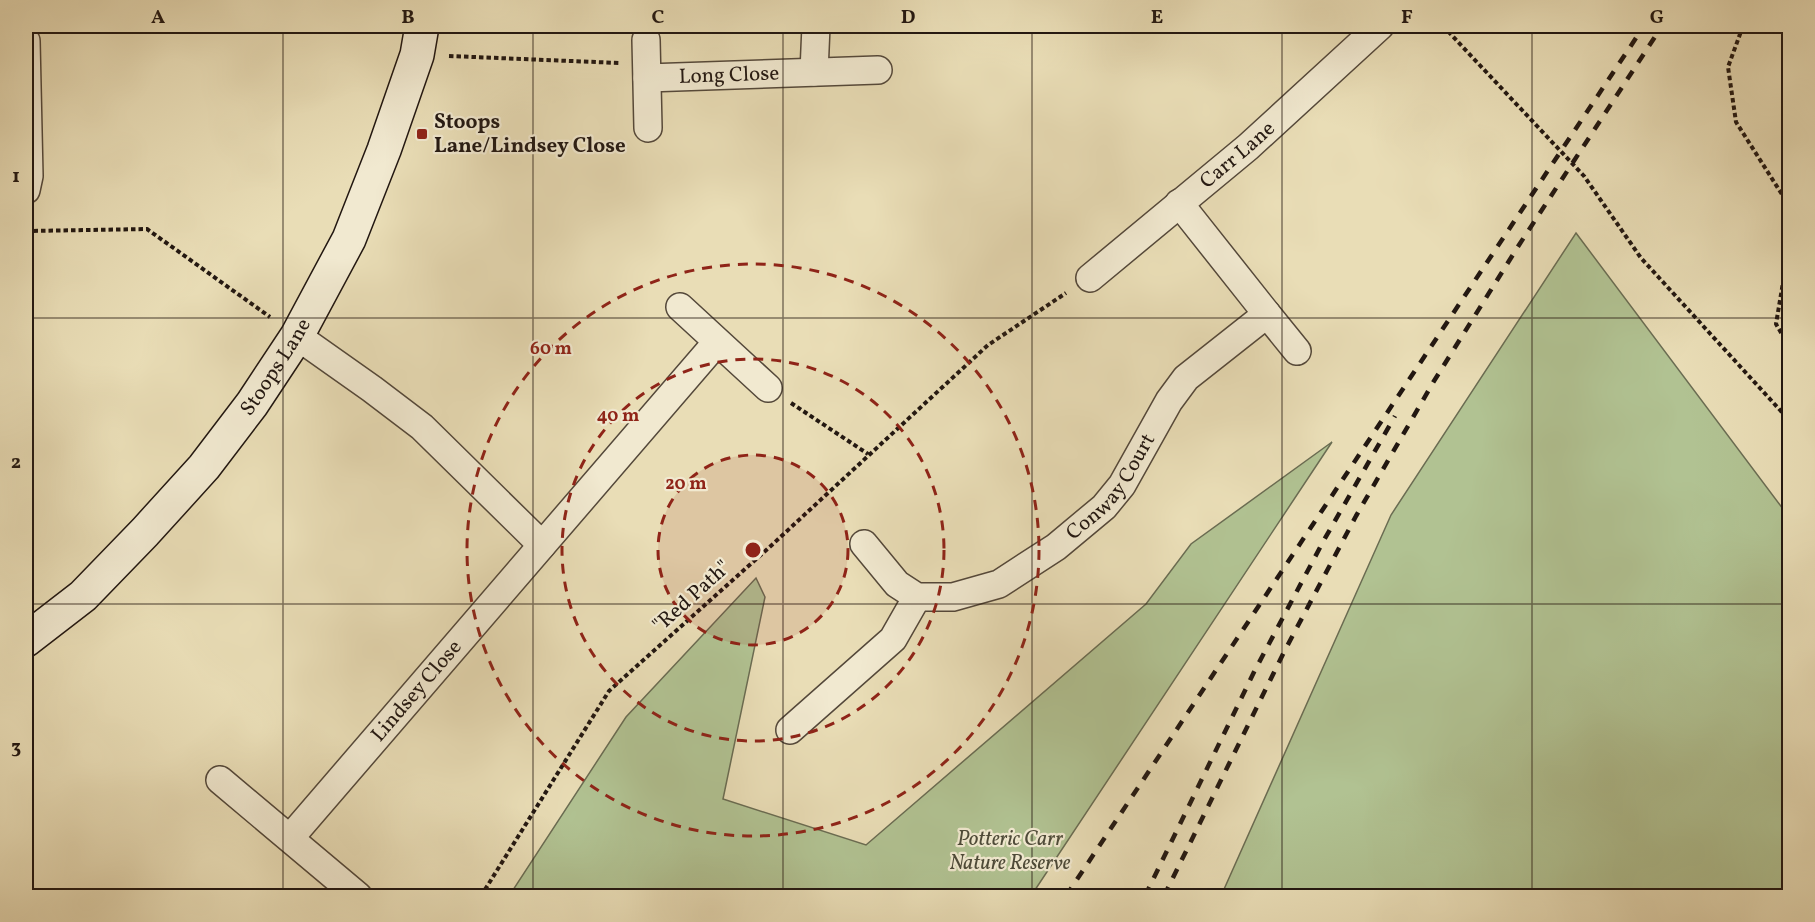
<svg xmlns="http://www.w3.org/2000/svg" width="1815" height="922" font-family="Vollkorn,serif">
	<rect width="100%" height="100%" fill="#e9ddb6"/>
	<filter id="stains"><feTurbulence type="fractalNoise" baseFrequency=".00333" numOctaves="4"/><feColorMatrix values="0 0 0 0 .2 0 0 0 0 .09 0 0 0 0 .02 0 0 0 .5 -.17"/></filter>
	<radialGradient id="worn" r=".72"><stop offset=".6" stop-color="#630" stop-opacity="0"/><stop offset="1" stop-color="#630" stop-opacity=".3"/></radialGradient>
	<g fill="#b1c292" stroke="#6a6c52" stroke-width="1.5">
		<polygon points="1576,233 1789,517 1789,896 1221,896 1391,515"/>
		<polygon points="1332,442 1031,896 509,896 626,717 756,578 765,597 723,799 866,845 1146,604 1191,544"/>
	</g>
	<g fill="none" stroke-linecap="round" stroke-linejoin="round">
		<defs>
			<g id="street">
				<polyline points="646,40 648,128"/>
				<polyline points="26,41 29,176 26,190"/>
				<polyline points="814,72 816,26"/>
				<path id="s1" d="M647 78 878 70"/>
				<path id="s2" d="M1090 278 1248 147 1380 26"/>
				<polyline points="680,307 768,388"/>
				<polyline points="1267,314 1297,351"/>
				<polyline points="297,336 372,389 422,427 542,545"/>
				<path id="s3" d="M864 544 897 584 917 597H953L999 584 1056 547 1104 507 1122 485 1169 401 1186 378 1267 314 1179 203"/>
				<polyline points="790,730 893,639 917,597"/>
				<polyline points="220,780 358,896"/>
				<path id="s4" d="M290 838 717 342"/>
			</g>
			<g id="secondary">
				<path id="s5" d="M26 640 83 596 145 532 204 467 252 404 297 336 349 239 384 150 417 55 422 26"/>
			</g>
		</defs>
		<use href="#street" stroke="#54483a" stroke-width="30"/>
		<use href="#secondary" stroke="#221711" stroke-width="36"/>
		<g stroke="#221711" stroke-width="4" stroke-dasharray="4.5 3" stroke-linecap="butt">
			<polyline points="1443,26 1584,176 1641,258 1790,421"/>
			<polyline points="1743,26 1728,67 1736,122 1790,207"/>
			<polyline points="449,56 619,63"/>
			<polyline points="26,231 147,229 270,317"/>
			<polyline points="1790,241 1776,324 1790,348"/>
			<polyline points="791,403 868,454"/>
			<polyline points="1782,411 1790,400"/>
			<polyline points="481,896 609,691 774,543 988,345 1066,293"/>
		</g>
		<use href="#street" stroke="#f1e9d0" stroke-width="27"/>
		<use href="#secondary" stroke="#f1e9d0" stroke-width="33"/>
		<g stroke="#221711" stroke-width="4.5" stroke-dasharray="10 10" stroke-linecap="butt">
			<polyline points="1066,896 1644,26"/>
			<polyline points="1145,896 1254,672 1324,540 1395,416"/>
			<polyline points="1164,896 1284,652 1356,516 1434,381 1519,245 1662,26"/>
		</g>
	</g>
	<path fill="none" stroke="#221711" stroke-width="1.5" stroke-opacity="0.55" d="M283 26V896M533 26V896M783 26V896M1032 26V896M1282 26V896M1532 26V896M26 318H1790M26 604H1790"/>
	<circle cx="753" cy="550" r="95" fill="#8f2418" fill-opacity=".12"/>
	<g fill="none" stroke="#8f2418" stroke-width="3" stroke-dasharray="10 8">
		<circle cx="753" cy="550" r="95"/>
		<circle cx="753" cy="550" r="191"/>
		<circle cx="753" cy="550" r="286"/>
	</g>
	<rect fill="#8f2418" stroke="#f1e9d0" stroke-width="2" x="416" y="128" width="12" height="12" rx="3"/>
	<g text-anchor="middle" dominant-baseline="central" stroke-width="4.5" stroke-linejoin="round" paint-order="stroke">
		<g font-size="21" fill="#221711" stroke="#f1e9d0">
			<text stroke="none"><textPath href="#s1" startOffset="82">Long Close</textPath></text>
			<text stroke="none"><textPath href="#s2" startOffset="192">Carr Lane</textPath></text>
			<text stroke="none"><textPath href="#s5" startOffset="372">Stoops Lane</textPath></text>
			<text stroke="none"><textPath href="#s3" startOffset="310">Conway Court</textPath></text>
			<text transform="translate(692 597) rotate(-42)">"Red Path"</text>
			<text stroke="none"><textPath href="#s4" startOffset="194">Lindsey Close</textPath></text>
		</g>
		<g font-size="21" font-weight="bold" fill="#221711" stroke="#f1e9d0" text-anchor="start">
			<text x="434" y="122">Stoops<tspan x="434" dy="24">Lane/Lindsey Close</tspan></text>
		</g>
		<g font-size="21" font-style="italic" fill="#4d4a38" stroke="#f1e9d0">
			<text x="1010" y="839">Potteric Carr<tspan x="1010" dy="24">Nature Reserve</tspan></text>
		</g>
	</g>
	<circle cx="753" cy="550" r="9" fill="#8f2418" stroke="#f1e9d0" stroke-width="3"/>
	<g font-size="18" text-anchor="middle" font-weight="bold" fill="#8f2418" stroke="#f1e9d0" stroke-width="4.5" stroke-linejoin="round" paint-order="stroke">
		<text x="551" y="354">60 m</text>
		<text x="618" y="421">40 m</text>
		<text x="686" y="489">20 m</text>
	</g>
	<rect width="1815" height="922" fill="none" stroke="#e9ddb6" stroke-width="66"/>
	<rect x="33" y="33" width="1749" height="856" fill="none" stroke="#221711" stroke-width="2"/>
	<g font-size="20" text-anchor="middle" font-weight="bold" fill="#221711">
		<text x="158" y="23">A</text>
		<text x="408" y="23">B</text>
		<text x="658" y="23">C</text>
		<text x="908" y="23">D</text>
		<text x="1157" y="23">E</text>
		<text x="1407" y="23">F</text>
		<text x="1657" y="23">G</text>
		<text x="16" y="182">1</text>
		<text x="16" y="468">2</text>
		<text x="16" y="753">3</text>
	</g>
	<rect width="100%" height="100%" filter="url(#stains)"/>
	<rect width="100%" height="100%" fill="url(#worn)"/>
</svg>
